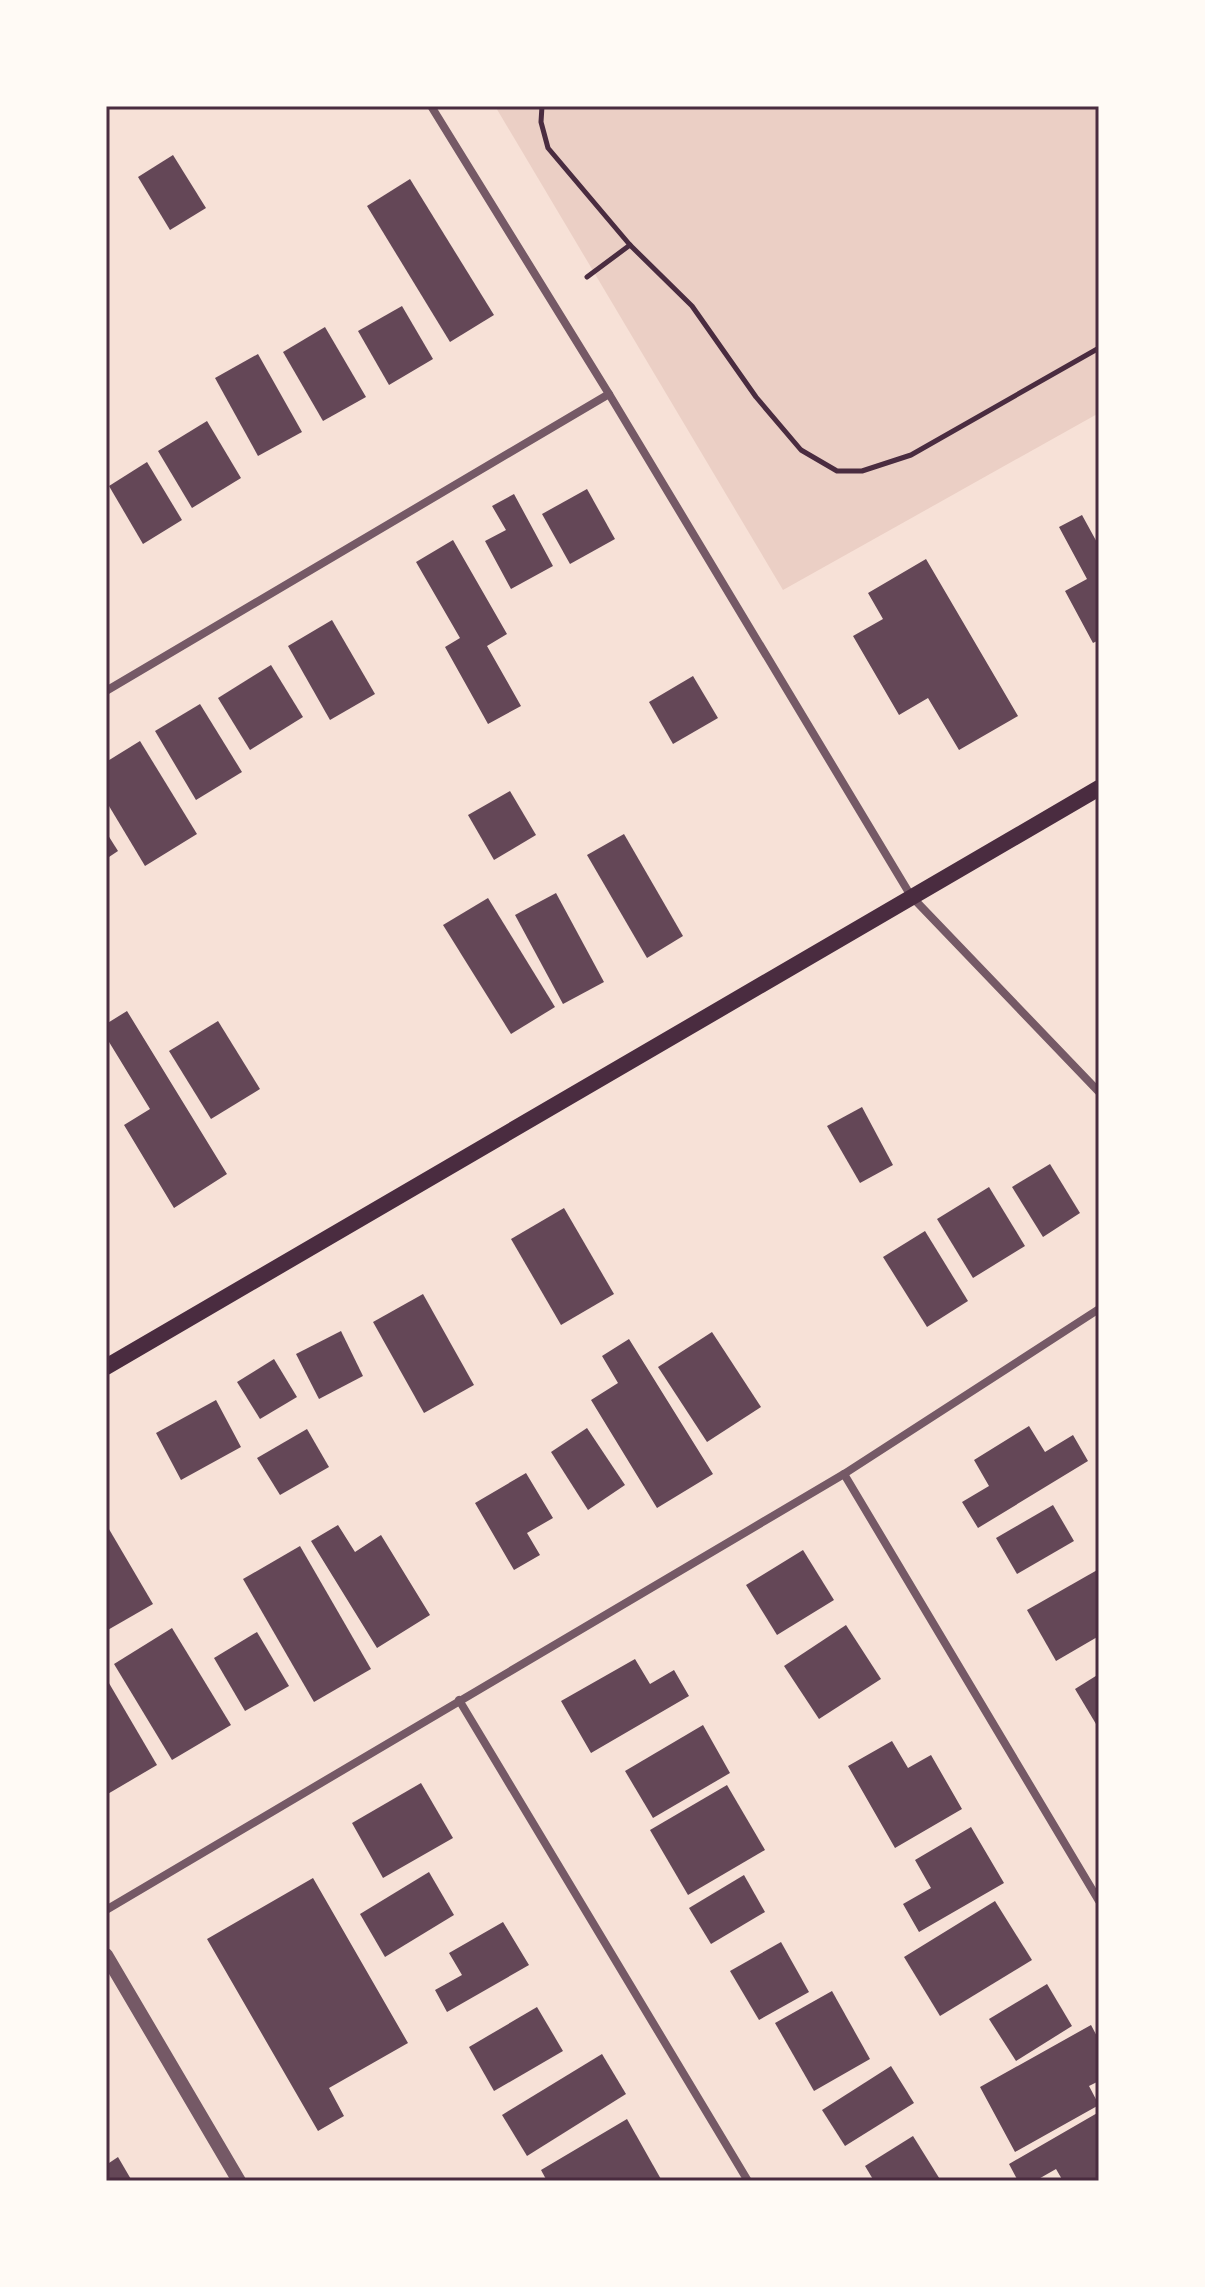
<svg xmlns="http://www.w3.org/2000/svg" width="1205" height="2287" font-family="'Noto Serif',serif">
	<rect width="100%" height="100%" fill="#f7e1d7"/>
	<polygon fill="#ebcfc5" points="495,106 1099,106 1099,413 783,590"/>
	<g fill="#644757">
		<polygon points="173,155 206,208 170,230 138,177"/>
		<polygon points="410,179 494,315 450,342 367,206"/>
		<polygon points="402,306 433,359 389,385 358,331"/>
		<polygon points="325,327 366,397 323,421 283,352"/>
		<polygon points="258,354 302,432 258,456 215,378"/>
		<polygon points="207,421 241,478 192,508 158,451"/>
		<polygon points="147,462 182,520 143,544 109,486"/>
		<polygon points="587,489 615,539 570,564 542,514"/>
		<polygon points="514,494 553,566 511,589 485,541 506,530 492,506"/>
		<polygon points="1082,515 1099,546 1099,640 1093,643 1065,591 1087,579 1059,527"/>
		<polygon points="453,540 507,634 487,646 521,706 488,724 445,647 460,638 416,562"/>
		<polygon points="926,559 1018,716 959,750 928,698 899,715 853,636 883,619 868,593"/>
		<polygon points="332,620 375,694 330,720 288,646"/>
		<polygon points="271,665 303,717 250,750 218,698"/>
		<polygon points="693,676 718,718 673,744 649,702"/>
		<polygon points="200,704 242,772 196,800 155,731"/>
		<polygon points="140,741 197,834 145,866 106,801 106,762"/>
		<polygon points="510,791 536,835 494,860 468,815"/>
		<polygon points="106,832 118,851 106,859"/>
		<polygon points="624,834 683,936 647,958 587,855"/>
		<polygon points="556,893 604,982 563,1004 515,915"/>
		<polygon points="488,898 555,1007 511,1034 443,925"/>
		<polygon points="127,1011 227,1174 174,1208 124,1125 150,1109 106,1037 106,1024"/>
		<polygon points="218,1021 260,1089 211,1119 169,1051"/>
		<polygon points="862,1107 893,1165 860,1183 827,1126"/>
		<polygon points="1050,1164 1080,1213 1043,1237 1012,1187"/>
		<polygon points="989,1187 1025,1246 973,1278 937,1219"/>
		<polygon points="564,1208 614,1294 561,1325 511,1239"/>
		<polygon points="925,1231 968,1301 927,1327 883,1257"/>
		<polygon points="423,1294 474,1385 424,1413 373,1322"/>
		<polygon points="341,1331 363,1376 319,1399 296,1354"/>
		<polygon points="712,1332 761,1407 707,1442 658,1367"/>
		<polygon points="629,1339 713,1474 657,1508 591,1400 618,1383 602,1356"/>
		<polygon points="274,1359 297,1397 260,1419 237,1382"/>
		<polygon points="216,1400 241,1447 181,1480 156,1433"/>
		<polygon points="1029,1426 1045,1452 1073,1435 1088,1461 978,1528 962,1502 989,1486 974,1460"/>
		<polygon points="587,1428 625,1485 588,1510 551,1452"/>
		<polygon points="307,1429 329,1467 280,1495 257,1458"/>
		<polygon points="526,1473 553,1518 527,1533 540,1555 514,1570 475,1503"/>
		<polygon points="1053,1505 1074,1541 1017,1574 996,1538"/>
		<polygon points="106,1524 153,1604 106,1631"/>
		<polygon points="338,1525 355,1552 381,1535 430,1615 377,1648 311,1541"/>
		<polygon points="300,1546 371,1669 314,1702 243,1579"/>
		<polygon points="803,1550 834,1600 777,1635 746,1585"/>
		<polygon points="1099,1569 1099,1636 1056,1661 1027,1610"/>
		<polygon points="846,1625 881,1679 819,1719 784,1666"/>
		<polygon points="172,1628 231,1725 172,1760 114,1664"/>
		<polygon points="257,1632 289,1686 245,1711 214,1658"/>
		<polygon points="635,1659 650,1684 674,1670 689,1696 591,1753 561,1701"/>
		<polygon points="1099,1674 1099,1729 1075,1689"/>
		<polygon points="106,1678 157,1765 106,1795"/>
		<polygon points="703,1725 730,1773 653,1818 625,1771"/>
		<polygon points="892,1741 908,1768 931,1755 962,1809 895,1848 848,1766"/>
		<polygon points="421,1783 453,1838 383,1878 352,1823"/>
		<polygon points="727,1785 765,1850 688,1895 650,1830"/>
		<polygon points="971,1827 1004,1883 919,1932 903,1904 931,1888 915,1860"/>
		<polygon points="429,1872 454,1915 385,1957 360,1914"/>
		<polygon points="744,1875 765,1912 711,1944 689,1908"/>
		<polygon points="313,1878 408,2043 329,2088 344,2116 318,2131 207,1939"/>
		<polygon points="995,1901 1032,1960 940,2016 904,1957"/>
		<polygon points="503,1922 529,1965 447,2012 435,1990 462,1975 449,1953"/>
		<polygon points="781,1942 809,1992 759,2020 730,1971"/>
		<polygon points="1047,1984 1072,2026 1016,2061 989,2019"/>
		<polygon points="832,1991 870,2059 814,2091 775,2023"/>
		<polygon points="537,2007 563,2051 494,2091 469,2047"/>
		<polygon points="1091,2025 1099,2040 1099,2081 1089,2086 1099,2105 1015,2152 980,2087"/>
		<polygon points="602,2054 626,2094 527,2156 502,2115"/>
		<polygon points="891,2066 914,2103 845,2146 822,2110"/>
		<polygon points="1099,2112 1099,2181 1063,2181 1056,2169 1035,2181 1018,2181 1009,2164"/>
		<polygon points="627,2119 662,2181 547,2181 541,2170"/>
		<polygon points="913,2136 941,2181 874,2181 865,2166"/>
		<polygon points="118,2157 132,2181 106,2181 106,2165"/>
	</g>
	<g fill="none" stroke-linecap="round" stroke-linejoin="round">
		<g stroke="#4a2c40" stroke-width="5">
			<polyline points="542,106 541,122 548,148 630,245 692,306 756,397 801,450 837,471 862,471 911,455 1099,348"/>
			<polyline points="587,277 630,245"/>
		</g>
		<g stroke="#755966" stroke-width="8">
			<polyline points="431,106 609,394 911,896 1099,1092"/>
			<polyline points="106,691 609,394"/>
			<polyline points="844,1474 1099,1901"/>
			<polyline points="459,1700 748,2181"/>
			<polyline points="106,1910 844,1474 1099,1309"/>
		</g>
		<polyline stroke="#755966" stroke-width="14" points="106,1955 239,2181"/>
		<polyline stroke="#4a2c40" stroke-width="16" points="106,1367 1099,788"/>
	</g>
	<rect width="1205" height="2287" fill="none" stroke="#fffaf5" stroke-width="216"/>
	<rect x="108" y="108" width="989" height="2071" fill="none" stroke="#4a2c40" stroke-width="3"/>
</svg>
